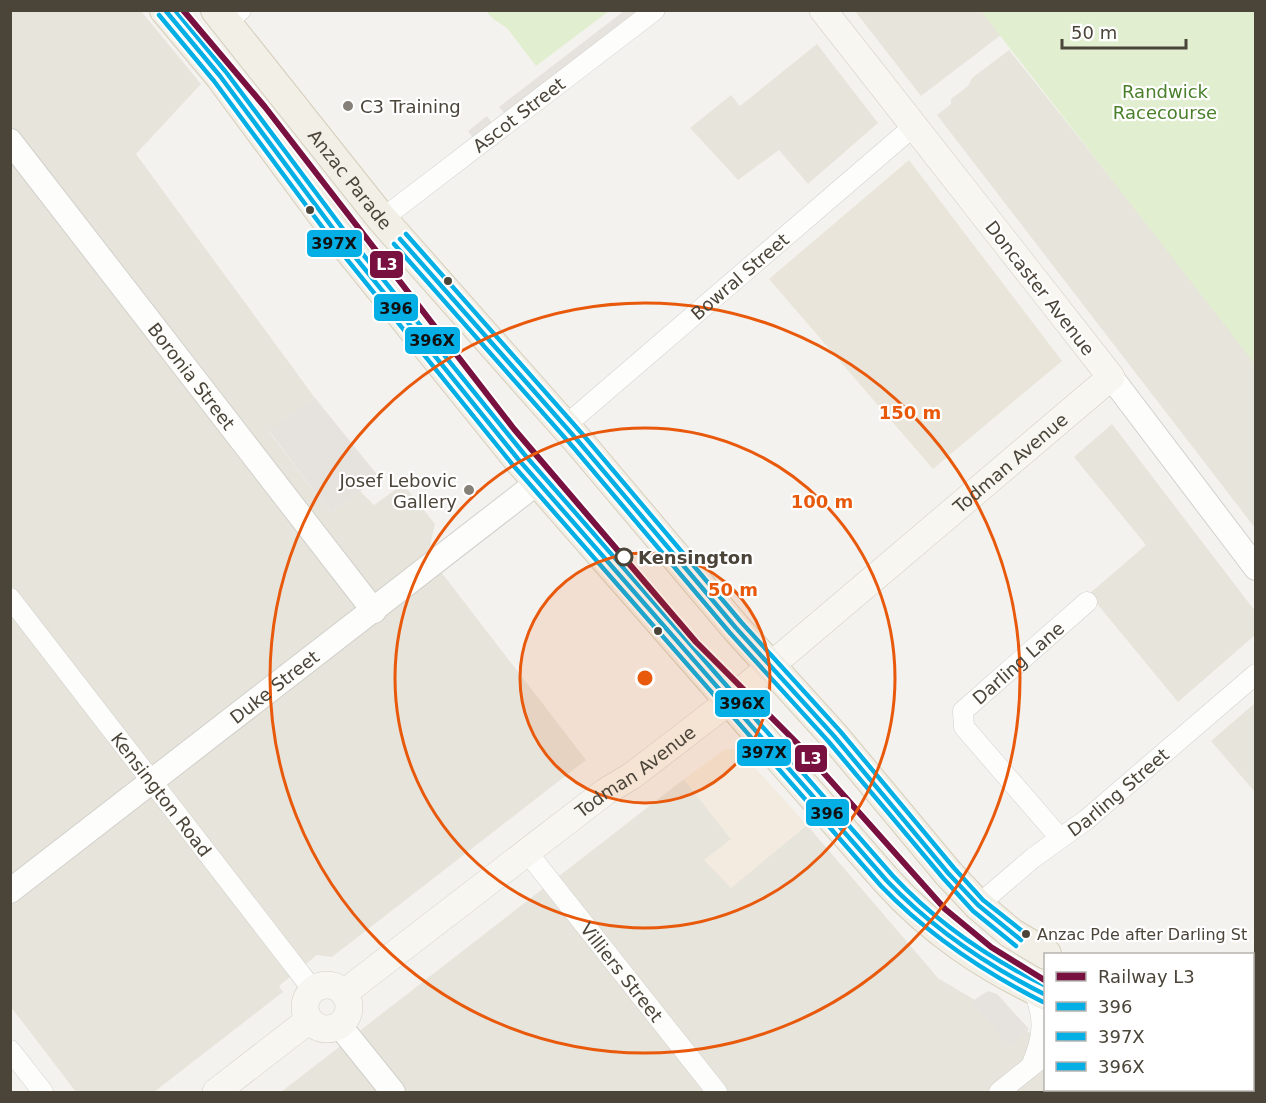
<svg xmlns="http://www.w3.org/2000/svg" width="1266" height="1103" font-family="'DejaVu Sans',sans-serif">
	<rect width="100%" height="100%" fill="#f4f2ee"/>
	<g fill="#e7e4dc">
		<polygon points="11,11 141,11 201,84 136,154 315,398 269,432 331,513 360,491 374,505 403,484 435,524 428,555 586,760 332,957 317,955 279,986 283,992 154,1092 76,1092 11,1007"/>
		<polygon points="855,11 982,11 1001,35 921,96"/>
		<polygon points="817,44 878,123 808,184 779,150 738,180 690,128 731,95 740,106"/>
		<polygon points="1009,50 1255,359 1255,528 937,115 951,104 951,99 968,86 972,78"/>
		<polygon points="1112,424 1255,611 1255,635 1178,702 1089,594 1146,545 1074,457"/>
		<polygon points="1255,703 1255,792 1211,741"/>
		<polygon points="684,779 731,839 730,888 807,825 938,978 1045,1042 1046,1090 1252,1090 1253,1065 1256,1065 1255,1092 281,1092"/>
	</g>
	<polygon fill="#f3ebdf" points="725,749 738,749 807,825 731,888 704,860 731,839 684,779"/>
	<polygon fill="#eae5da" points="909,160 1062,361 933,469 769,279"/>
	<g fill="#e1eecf">
		<polygon points="486,11 609,11 536,66 507,28 493,19"/>
		<polygon points="981,11 1255,11 1255,364"/>
	</g>
	<g fill="#e6e3df">
		<polygon points="624,11 643,11 507,116 499,107"/>
		<polygon points="487,116 494,125 475,141 468,131"/>
		<polygon points="315,398 379,477 331,513 269,431"/>
		<polygon points="988,991 997,994 1029,1029 1011,1047 971,1002"/>
	</g>
	<g fill="none" stroke-linecap="round" stroke-linejoin="round">
		<defs>
			<g id="minor">
				<polyline points="226,23 241,10"/>
				<path id="s1" d="M382 219 655 10"/>
				<path id="s2" d="M565 426 914 126"/>
				<path id="s3" d="M10 598 313 990"/>
				<path id="s4" d="M1060 838 964 727 963 711 1087 602"/>
				<path id="s5" d="M527 852 717 1092"/>
				<path id="s6" d="M978 905 1033 858 1086 820 1256 674"/>
				<polyline points="10,1050 43,1092"/>
				<path d="M1032 1064C1044 1036 1045 1017 1033 989"/>
				<polyline points="999,1092 1043,1057"/>
			</g>
			<g id="tertiary">
				<path id="s7" d="M10 141 374 611"/>
				<polyline points="1111,377 1256,568"/>
				<path id="s8" d="M10 891 538 482"/>
				<polyline points="339,1025 393,1092"/>
			</g>
			<g id="secondary">
				<circle cx="327" cy="1007" r="22"/>
				<path id="s9" d="M344 993 605 792 633 775 728 702 1111 377 823 10"/>
				<polyline points="216,1092 309,1020"/>
			</g>
			<g id="primary">
				<path d="M165 10 220 76 343 242 518 459 887 881C932 931 985 966 1046 995"/>
				<path id="s10" d="M216 10 382 219 579 442 736 628 834 736 948 873 978 905 1011 933 1046 954"/>
				<polyline points="1252,1006 1256,1006"/>
				<polyline points="1252,1038 1256,1038"/>
			</g>
		</defs>
		<use href="#minor" stroke="#d2d0cb" stroke-width="21"/>
		<use href="#tertiary" stroke="#d2d0cb" stroke-width="26"/>
		<use href="#secondary" stroke="#d3cfc5" stroke-width="28"/>
		<use href="#primary" stroke="#d6cebb" stroke-width="32"/>
		<use href="#minor" stroke="#fdfdfc" stroke-width="20"/>
		<use href="#tertiary" stroke="#fdfdfc" stroke-width="24"/>
		<use href="#secondary" stroke="#f7f6f1" stroke-width="27"/>
		<use href="#primary" stroke="#f2efe6" stroke-width="30"/>
		<defs>
			<g id="bus-1">
				<path d="M165 10 220 76 343 242 518 459 887 881C933 929 986 965 1046 995"/>
				<polyline points="400,239 579,442 736,628 834,736 948,873 978,905 1021,940"/>
			</g>
			<g id="bus-2">
				<path d="M159 15 214 81 337 247 512 464 881 886C928 935 982 971 1043 1002"/>
				<polyline points="394,244 573,447 730,633 828,741 943,878 973,911 1016,946"/>
			</g>
			<g id="bus-3">
				<path d="M175 10 226 72 349 237 524 454 893 876C937 923 988 958 1046 986"/>
				<polyline points="406,234 585,437 742,623 840,731 954,868 983,900 1026,934"/>
			</g>
		</defs>
		<use href="#bus-1" stroke="#fff" stroke-width="9"/>
		<use href="#bus-2" stroke="#fff" stroke-width="9"/>
		<use href="#bus-3" stroke="#fff" stroke-width="9"/>
		<use href="#bus-1" stroke="#04afe6" stroke-width="4.5"/>
		<use href="#bus-2" stroke="#04afe6" stroke-width="4.5"/>
		<use href="#bus-3" stroke="#04afe6" stroke-width="4.5"/>
		<defs>
			<polyline id="rail-1" points="183,10 265,107 514,429 696,642 797,743 945,909 991,947 1046,981"/>
		</defs>
		<use href="#rail-1" stroke="#fff" stroke-width="10"/>
		<use href="#rail-1" stroke="#781140" stroke-width="6"/>
	</g>
	<circle cx="645" cy="678" r="125" fill="#e8590c" fill-opacity=".12"/>
	<g fill="none" stroke="#e8590c" stroke-width="3">
		<circle cx="645" cy="678" r="125"/>
		<circle cx="645" cy="678" r="250"/>
		<circle cx="645" cy="678" r="375"/>
	</g>
	<g fill="#868178" stroke="#fff" stroke-width="2">
		<circle cx="348" cy="106" r="6"/>
		<circle cx="469" cy="490" r="6"/>
	</g>
	<g fill="#4b4439" stroke="#fff" stroke-width="2">
		<circle cx="310" cy="210" r="5"/>
		<circle cx="448" cy="281" r="5"/>
		<circle cx="658" cy="631" r="5"/>
		<circle cx="1026" cy="934" r="5"/>
	</g>
	<circle fill="#fff" stroke="#4b4439" stroke-width="3" cx="624" cy="557" r="8"/>
	<g text-anchor="middle" dominant-baseline="central" stroke-width="4.5" stroke-linejoin="round" paint-order="stroke">
		<g font-size="16" fill="#4b4439" stroke="#fff" text-anchor="start">
			<text x="1037" y="934">Anzac Pde after Darling St</text>
		</g>
		<g font-size="18" fill="#4a7f2a" stroke="#fff">
			<text x="1165" y="91">Randwick<tspan x="1165" dy="21">Racecourse</tspan></text>
		</g>
		<g font-size="18" fill="#4b4439" stroke="#fff" text-anchor="start">
			<text x="360" y="106">C3 Training</text>
			<text x="457" y="480" text-anchor="end">Josef Lebovic<tspan x="457" dy="21">Gallery</tspan></text>
		</g>
		<g font-size="18" fill="#4b4439" stroke="#fff">
			<text stroke="none"><textPath href="#s1" startOffset="172">Ascot Street</textPath></text>
			<text stroke="none"><textPath href="#s10" startOffset="216">Anzac Parade</textPath></text>
			<text stroke="none"><textPath href="#s2" startOffset="230">Bowral Street</textPath></text>
			<text transform="translate(1040 288) rotate(52)">Doncaster Avenue</text>
			<text stroke="none"><textPath href="#s7" startOffset="297">Boronia Street</textPath></text>
			<text stroke="none"><textPath href="#s9" startOffset="852">Todman Avenue</textPath></text>
			<text stroke="none"><textPath href="#s4" startOffset="236">Darling Lane</textPath></text>
			<text stroke="none"><textPath href="#s8" startOffset="334">Duke Street</textPath></text>
			<text stroke="none"><textPath href="#s9" startOffset="366">Todman Avenue</textPath></text>
			<text stroke="none"><textPath href="#s6" startOffset="180">Darling Street</textPath></text>
			<text stroke="none"><textPath href="#s3" startOffset="248">Kensington Road</textPath></text>
			<text stroke="none"><textPath href="#s5" startOffset="153">Villiers Street</textPath></text>
		</g>
		<g font-size="18" font-weight="bold" fill="#4b4439" stroke="#fff" text-anchor="start">
			<text x="638" y="557">Kensington</text>
		</g>
	</g>
	<circle cx="645" cy="678" r="9" fill="#e8590c" stroke="#fff" stroke-width="3"/>
	<g font-size="18" text-anchor="middle" font-weight="bold" fill="#e8590c" stroke="#fff" stroke-width="4.5" stroke-linejoin="round" paint-order="stroke">
		<text x="910" y="419">150 m</text>
		<text x="822" y="508">100 m</text>
		<text x="733" y="596">50 m</text>
	</g>
	<g stroke="#fff" stroke-width="2">
		<rect x="306" y="229" width="57" height="29" rx="6" fill="#04afe6"/>
		<rect x="369" y="250" width="35" height="29" rx="6" fill="#781140"/>
		<rect x="373" y="293" width="46" height="29" rx="6" fill="#04afe6"/>
		<rect x="404" y="326" width="57" height="29" rx="6" fill="#04afe6"/>
		<rect x="714" y="689" width="57" height="29" rx="6" fill="#04afe6"/>
		<rect x="736" y="738" width="56" height="29" rx="6" fill="#04afe6"/>
		<rect x="794" y="744" width="34" height="29" rx="6" fill="#781140"/>
		<rect x="805" y="798" width="45" height="29" rx="6" fill="#04afe6"/>
	</g>
	<g font-size="16" text-anchor="middle" font-weight="bold" fill="#fff">
		<text x="387" y="270">L3</text>
		<text x="811" y="764">L3</text>
	</g>
	<g font-size="16" text-anchor="middle" font-weight="bold" fill="#111">
		<text x="334" y="249">397X</text>
		<text x="396" y="314">396</text>
		<text x="432" y="346">396X</text>
		<text x="742" y="709">396X</text>
		<text x="764" y="758">397X</text>
		<text x="827" y="819">396</text>
	</g>
	<rect width="1266" height="1103" fill="none" stroke="#4b4439" stroke-width="24"/>
	<rect x="1044" y="953" width="210" height="138" fill="#ffffff" stroke="#b7b4b0" stroke-width="1.5"/>
	<rect x="1056" y="972" width="30" height="9" fill="#781140" stroke="#b7b4b0" stroke-width="1.5"/>
	<text x="1098" y="983" font-size="18" fill="#4b4439">Railway L3</text>
	<rect x="1056" y="1002" width="30" height="9" fill="#04afe6" stroke="#b7b4b0" stroke-width="1.5"/>
	<text x="1098" y="1013" font-size="18" fill="#4b4439">396</text>
	<rect x="1056" y="1032" width="30" height="9" fill="#04afe6" stroke="#b7b4b0" stroke-width="1.5"/>
	<text x="1098" y="1043" font-size="18" fill="#4b4439">397X</text>
	<rect x="1056" y="1062" width="30" height="9" fill="#04afe6" stroke="#b7b4b0" stroke-width="1.5"/>
	<text x="1098" y="1073" font-size="18" fill="#4b4439">396X</text>
	<path d="M1062 39v9h124v-9" fill="none" stroke="#4b4439" stroke-width="3"/>
	<text x="1071" y="39" font-size="18" fill="#4b4439" stroke="#ffffff" stroke-width="4.5" paint-order="stroke">50 m</text>
</svg>
